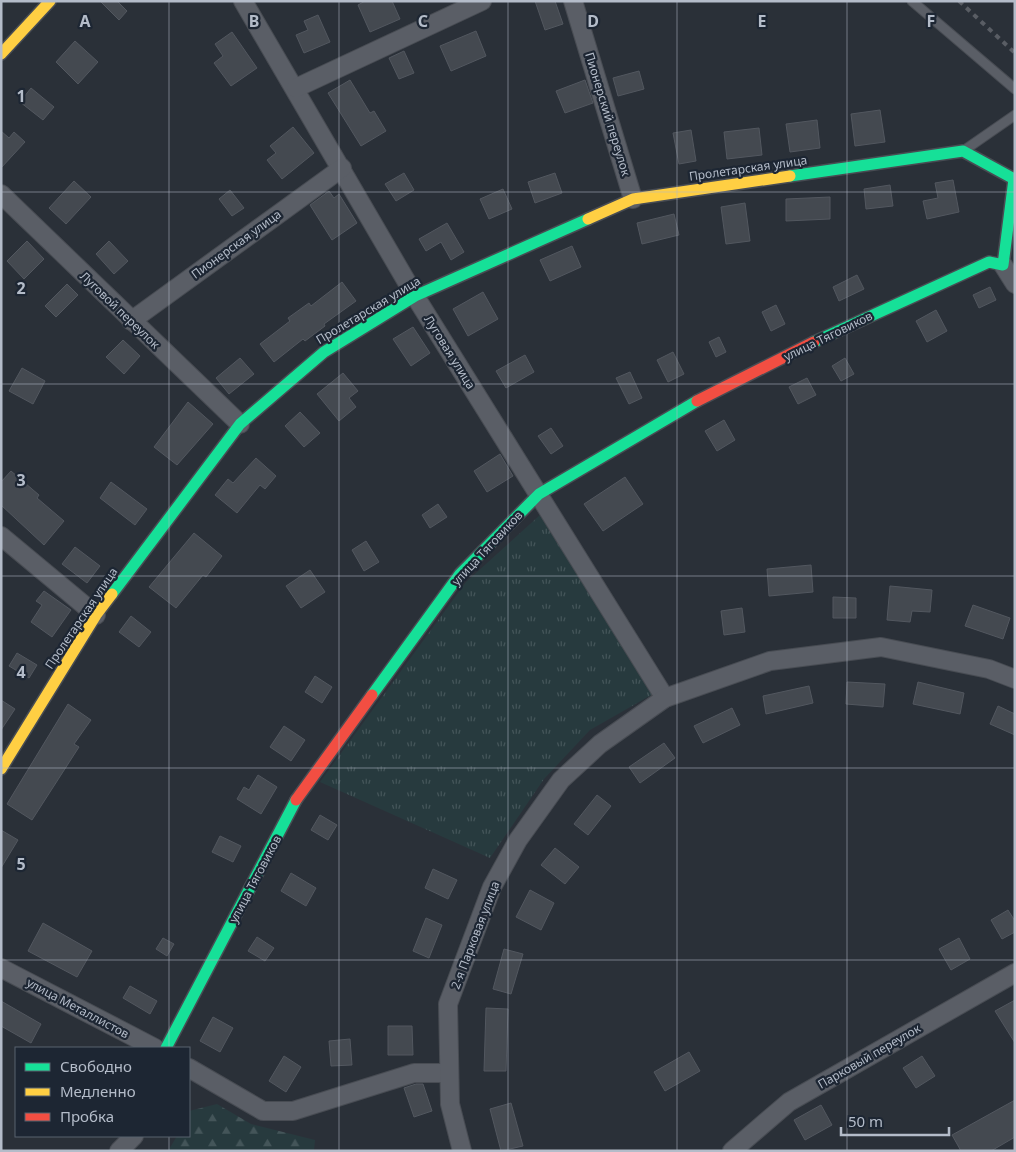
<svg xmlns="http://www.w3.org/2000/svg" width="1016" height="1152" font-family="'Noto Sans',sans-serif">
	<defs>
		<pattern id="forest-firs" width="22" height="20" patternUnits="userSpaceOnUse" patternTransform="scale(1.25)"><rect width="22" height="20" fill="#273a3e"/><path d="M5 1l3.5 6h-7zM16 11l3.5 6h-7z" fill="#445559"/></pattern>
		<pattern id="park-tufts" width="24" height="20" patternUnits="userSpaceOnUse" patternTransform="scale(1.25)"><rect width="24" height="20" fill="#273a3e"/><path d="M3 7l-1-3M5 7V3M7 7l1-3M15 17l-1-3M17 17v-4M19 17l1-3" fill="none" stroke="#445559"/></pattern>
	</defs>
	<rect width="100%" height="100%" fill="#2a3038"/>
	<polygon fill="url(#forest-firs)" points="217,1104 251,1124 315,1140 314,1151 168,1151 177,1136 189,1136 189,1111"/>
	<polygon fill="url(#park-tufts)" points="540,515 653,694 590,730 544,779 490,858 320,782 466,582"/>
	<g fill="#444950" stroke="#52575f">
		<polygon points="100,1 117,1 127,11 119,20"/>
		<polygon points="365,1 392,1 400,19 370,32 358,5"/>
		<polygon points="535,1 555,1 563,24 545,30"/>
		<polygon points="318,15 330,42 304,53 296,35 308,30 304,21"/>
		<polygon points="476,31 486,56 451,71 440,46"/>
		<polygon points="232,32 257,68 231,86 214,63 223,56 215,44"/>
		<polygon points="75,41 98,62 78,84 56,62"/>
		<polygon points="404,51 414,73 399,79 389,58"/>
		<polygon points="639,71 644,89 618,96 613,78"/>
		<polygon points="350,80 370,113 374,111 386,131 361,146 328,93"/>
		<polygon points="585,80 593,103 565,113 556,91"/>
		<polygon points="31,88 54,107 43,120 20,102"/>
		<polygon points="880,110 885,142 855,146 851,114"/>
		<polygon points="817,120 820,148 790,152 786,124"/>
		<polygon points="293,127 314,153 282,179 267,160 276,153 270,146"/>
		<polygon points="759,128 762,155 727,159 724,132"/>
		<polygon points="691,130 696,161 679,164 673,133"/>
		<polygon points="1,131 9,138 14,132 25,142 1,168"/>
		<polygon points="404,173 414,190 396,201 385,184"/>
		<polygon points="555,173 562,193 535,203 528,182"/>
		<polygon points="953,180 959,212 927,219 923,201 938,198 935,183"/>
		<polygon points="74,181 91,197 66,224 49,208"/>
		<polygon points="890,185 893,206 866,209 864,189"/>
		<polygon points="503,189 512,209 489,219 480,199"/>
		<polygon points="230,190 244,208 232,216 219,199"/>
		<polygon points="329,191 334,198 339,194 357,223 332,240 310,205"/>
		<polygon points="830,197 830,219 786,221 786,199"/>
		<polygon points="745,203 750,241 726,244 721,207"/>
		<polygon points="674,214 679,235 642,244 637,223"/>
		<polygon points="447,223 464,252 451,260 441,242 426,251 419,239"/>
		<polygon points="27,241 44,259 24,279 7,261"/>
		<polygon points="109,241 128,261 114,274 96,254"/>
		<polygon points="572,246 581,267 550,281 540,260"/>
		<polygon points="857,275 864,289 839,301 833,287"/>
		<polygon points="342,282 356,301 324,324 325,326 305,341 303,339 274,362 260,344 290,321 288,318 309,303 311,306"/>
		<polygon points="67,284 78,295 56,317 45,306"/>
		<polygon points="990,287 996,300 979,308 973,295"/>
		<polygon points="483,292 498,319 468,336 453,309"/>
		<polygon points="776,305 785,324 771,331 762,312"/>
		<polygon points="936,310 947,331 927,342 916,321"/>
		<polygon points="413,327 430,353 411,366 393,339"/>
		<polygon points="719,337 726,352 716,357 709,342"/>
		<polygon points="123,340 140,356 124,374 106,357"/>
		<polygon points="673,352 684,374 668,382 657,360"/>
		<polygon points="525,355 534,372 506,388 496,371"/>
		<polygon points="240,358 254,374 229,394 216,378"/>
		<polygon points="845,358 854,374 841,381 832,366"/>
		<polygon points="22,368 45,381 33,404 9,391"/>
		<polygon points="630,372 642,398 629,404 616,378"/>
		<polygon points="343,373 358,391 349,398 356,407 339,421 317,394"/>
		<polygon points="807,378 816,395 798,404 789,387"/>
		<polygon points="188,402 213,424 177,465 154,447"/>
		<polygon points="300,412 320,433 304,447 285,426"/>
		<polygon points="724,420 735,440 717,451 705,431"/>
		<polygon points="551,428 563,446 551,454 538,436"/>
		<polygon points="500,454 513,476 487,492 474,471"/>
		<polygon points="256,458 276,476 265,489 260,485 237,513 215,495 228,479 233,483"/>
		<polygon points="11,471 39,495 37,498 64,521 44,545 1,505 1,482"/>
		<polygon points="625,477 643,504 603,531 584,504"/>
		<polygon points="111,482 147,509 135,525 100,498"/>
		<polygon points="438,504 447,517 430,528 422,515"/>
		<polygon points="194,533 222,556 206,577 203,575 176,608 149,587"/>
		<polygon points="366,541 379,562 364,571 352,550"/>
		<polygon points="75,547 100,566 87,583 62,564"/>
		<polygon points="811,565 813,592 769,596 767,569"/>
		<polygon points="310,570 325,592 301,608 286,586"/>
		<polygon points="890,586 932,590 930,612 912,611 910,622 887,620"/>
		<polygon points="44,591 71,610 52,637 31,622 42,605 36,601"/>
		<polygon points="833,597 856,598 856,618 833,618"/>
		<polygon points="973,605 1010,618 1003,639 965,626"/>
		<polygon points="742,608 745,632 724,635 721,611"/>
		<polygon points="131,616 151,632 139,647 119,632"/>
		<polygon points="17,653 37,665 29,678 9,666"/>
		<polygon points="315,676 332,687 322,703 305,692"/>
		<polygon points="847,682 885,684 883,707 846,704"/>
		<polygon points="918,682 964,693 960,714 913,704"/>
		<polygon points="809,686 813,703 766,714 763,696"/>
		<polygon points="1,700 15,709 1,730"/>
		<polygon points="68,704 91,720 74,744 79,747 32,820 7,804"/>
		<polygon points="998,706 1015,714 1015,735 990,724"/>
		<polygon points="732,708 740,725 703,743 694,726"/>
		<polygon points="284,726 305,740 291,761 270,747"/>
		<polygon points="664,743 675,758 640,783 629,767"/>
		<polygon points="258,775 277,787 261,814 237,799 244,787 249,790"/>
		<polygon points="597,795 611,806 588,835 574,824"/>
		<polygon points="320,815 337,825 328,840 311,830"/>
		<polygon points="1,830 18,840 1,868"/>
		<polygon points="220,836 241,846 233,862 212,852"/>
		<polygon points="555,848 579,867 565,884 541,865"/>
		<polygon points="433,869 457,880 448,899 425,888"/>
		<polygon points="291,873 316,888 306,906 281,891"/>
		<polygon points="530,890 554,903 541,930 516,917"/>
		<polygon points="1008,910 1015,921 1015,932 1002,939 991,920"/>
		<polygon points="426,918 442,925 429,958 413,951"/>
		<polygon points="43,923 92,951 77,977 28,951"/>
		<polygon points="257,937 274,948 265,961 248,951"/>
		<polygon points="163,938 174,944 167,956 156,949"/>
		<polygon points="959,938 970,959 951,970 939,949"/>
		<polygon points="504,949 523,954 511,994 493,989"/>
		<polygon points="130,986 157,1001 150,1014 123,998"/>
		<polygon points="1015,1000 1015,1043 995,1011"/>
		<polygon points="1,1001 41,1024 31,1043 1,1026"/>
		<polygon points="486,1008 508,1009 506,1071 484,1071"/>
		<polygon points="213,1017 233,1028 220,1052 200,1041"/>
		<polygon points="388,1026 412,1026 413,1055 388,1055"/>
		<polygon points="350,1039 352,1065 331,1066 329,1041"/>
		<polygon points="689,1052 700,1071 665,1091 654,1072"/>
		<polygon points="284,1056 301,1067 286,1092 269,1081"/>
		<polygon points="922,1056 935,1076 916,1088 903,1068"/>
		<polygon points="416,1084 423,1084 432,1111 414,1117 404,1088"/>
		<polygon points="1015,1100 1015,1137 991,1151 961,1151 952,1135"/>
		<polygon points="511,1103 523,1146 501,1151 490,1109"/>
		<polygon points="821,1105 832,1125 805,1140 794,1120"/>
	</g>
	<g fill="none" stroke-linecap="round" stroke-linejoin="round">
		<defs>
			<g id="lane">
				<polyline points="912,1 1015,89"/>
				<polyline points="966,149 1015,115"/>
			</g>
			<g id="street">
				<polyline points="243,1 415,296 665,698"/>
				<polyline points="573,1 633,199"/>
				<polyline points="296,88 482,1"/>
				<polyline points="1,194 240,424"/>
				<polyline points="1003,265 1015,284"/>
				<polyline points="131,321 342,168"/>
				<polyline points="1,536 96,615"/>
				<polyline points="1,968 155,1048"/>
				<polyline points="189,1068 263,1111 293,1111 414,1073 449,1073"/>
				<polyline points="119,1151 134,1136"/>
				<polyline points="462,1151 450,1104 448,1004 492,887 518,840 561,780 600,744 665,698 770,661 881,647 989,669 1015,679"/>
				<polyline points="732,1151 789,1102 1015,973"/>
			</g>
			<g id="fast">
				<polyline points="790,176 963,151 1014,179 1003,265 989,262 814,342"/>
				<polyline points="112,594 240,424 324,352 415,296 588,219"/>
				<polyline points="372,695 460,574 539,494 697,401"/>
				<polyline points="166,1048 296,800"/>
			</g>
			<g id="slow">
				<polyline points="1,54 50,1"/>
				<polyline points="588,219 633,199 790,176"/>
				<polyline points="1,769 96,615 112,594"/>
			</g>
			<g id="jam">
				<polyline points="697,401 814,342"/>
				<polyline points="296,800 372,695"/>
			</g>
		</defs>
		<use href="#lane" stroke="#484c53" stroke-width="11"/>
		<use href="#street" stroke="#484c53" stroke-width="20"/>
		<use href="#fast" stroke="#484c53" stroke-width="14"/>
		<use href="#slow" stroke="#484c53" stroke-width="14"/>
		<use href="#jam" stroke="#484c53" stroke-width="14"/>
		<use href="#lane" stroke="#5a5e66" stroke-width="9"/>
		<use href="#street" stroke="#5a5e66" stroke-width="18"/>
		<use href="#fast" stroke="#16e098" stroke-width="11"/>
		<use href="#slow" stroke="#ffcf43" stroke-width="11"/>
		<use href="#jam" stroke="#f24e42" stroke-width="11"/>
		<polyline stroke="#595d64" stroke-width="4" stroke-dasharray="5 5" stroke-linecap="butt" points="959,1 1015,53"/>
	</g>
	<path fill="none" stroke="#b4bcc9" stroke-width="1" stroke-opacity="0.55" d="M169 1V1048M339 1V1151M508 1V1151M677 1V1151M847 1V1151M1 192H1015M1 384H1015M1 576H1015M1 768H1015M1 960H1015M169 1136V1151"/>
	<g text-anchor="middle" dominant-baseline="central" stroke-width="4.5" stroke-linejoin="round" paint-order="stroke">
		<g font-size="12" fill="#b4bcc9" stroke="#1d2633">
			<text transform="translate(608 114) rotate(73)">Пионерский переулок</text>
			<text transform="translate(748 168) rotate(-8)">Пролетарская улица</text>
			<text transform="translate(236 244) rotate(-36)">Пионерская улица</text>
			<text transform="translate(120 310) rotate(44)">Луговой переулок</text>
			<text transform="translate(368 310) rotate(-31)">Пролетарская улица</text>
			<text transform="translate(828 336) rotate(-26)">улица Тяговиков</text>
			<text transform="translate(450 352) rotate(58)">Луговая улица</text>
			<text transform="translate(487 548) rotate(-47)">улица Тяговиков</text>
			<text transform="translate(81 618) rotate(-56)">Пролетарская улица</text>
			<text transform="translate(255 879) rotate(-62)">улица Тяговиков</text>
			<text transform="translate(475 935) rotate(-69)">2-я Парковая улица</text>
			<text transform="translate(78 1008) rotate(28)">улица Металлистов</text>
			<text transform="translate(869 1056) rotate(-30)">Парковый переулок</text>
		</g>
	</g>
	<g font-size="16" text-anchor="middle" font-weight="bold" fill="#b4bcc9" stroke="#1d2633" stroke-width="4.5" stroke-linejoin="round" paint-order="stroke">
		<text x="85" y="27">A</text>
		<text x="254" y="27">B</text>
		<text x="423" y="27">C</text>
		<text x="593" y="27">D</text>
		<text x="762" y="27">E</text>
		<text x="931" y="27">F</text>
		<text x="21" y="102">1</text>
		<text x="21" y="294">2</text>
		<text x="21" y="486">3</text>
		<text x="21" y="678">4</text>
		<text x="21" y="870">5</text>
	</g>
	<rect width="1016" height="1152" fill="none" stroke="#b4bcc9" stroke-width="5"/>
	<rect x="15" y="1047" width="175" height="90" fill="#1d2633" stroke="#59626f"/>
	<rect x="25" y="1063" width="25" height="8" fill="#16e098" stroke="#59626f"/>
	<text x="60" y="1072" font-size="15" fill="#b4bcc9">Свободно</text>
	<rect x="25" y="1088" width="25" height="8" fill="#ffcf43" stroke="#59626f"/>
	<text x="60" y="1097" font-size="15" fill="#b4bcc9">Медленно</text>
	<rect x="25" y="1113" width="25" height="8" fill="#f24e42" stroke="#59626f"/>
	<text x="60" y="1122" font-size="15" fill="#b4bcc9">Пробка</text>
	<path d="M841 1127v8h108v-8" fill="none" stroke="#b4bcc9" stroke-width="2.5"/>
	<text x="848" y="1127" font-size="15" fill="#b4bcc9" stroke="#1d2633" stroke-width="4" paint-order="stroke">50 m</text>
</svg>
